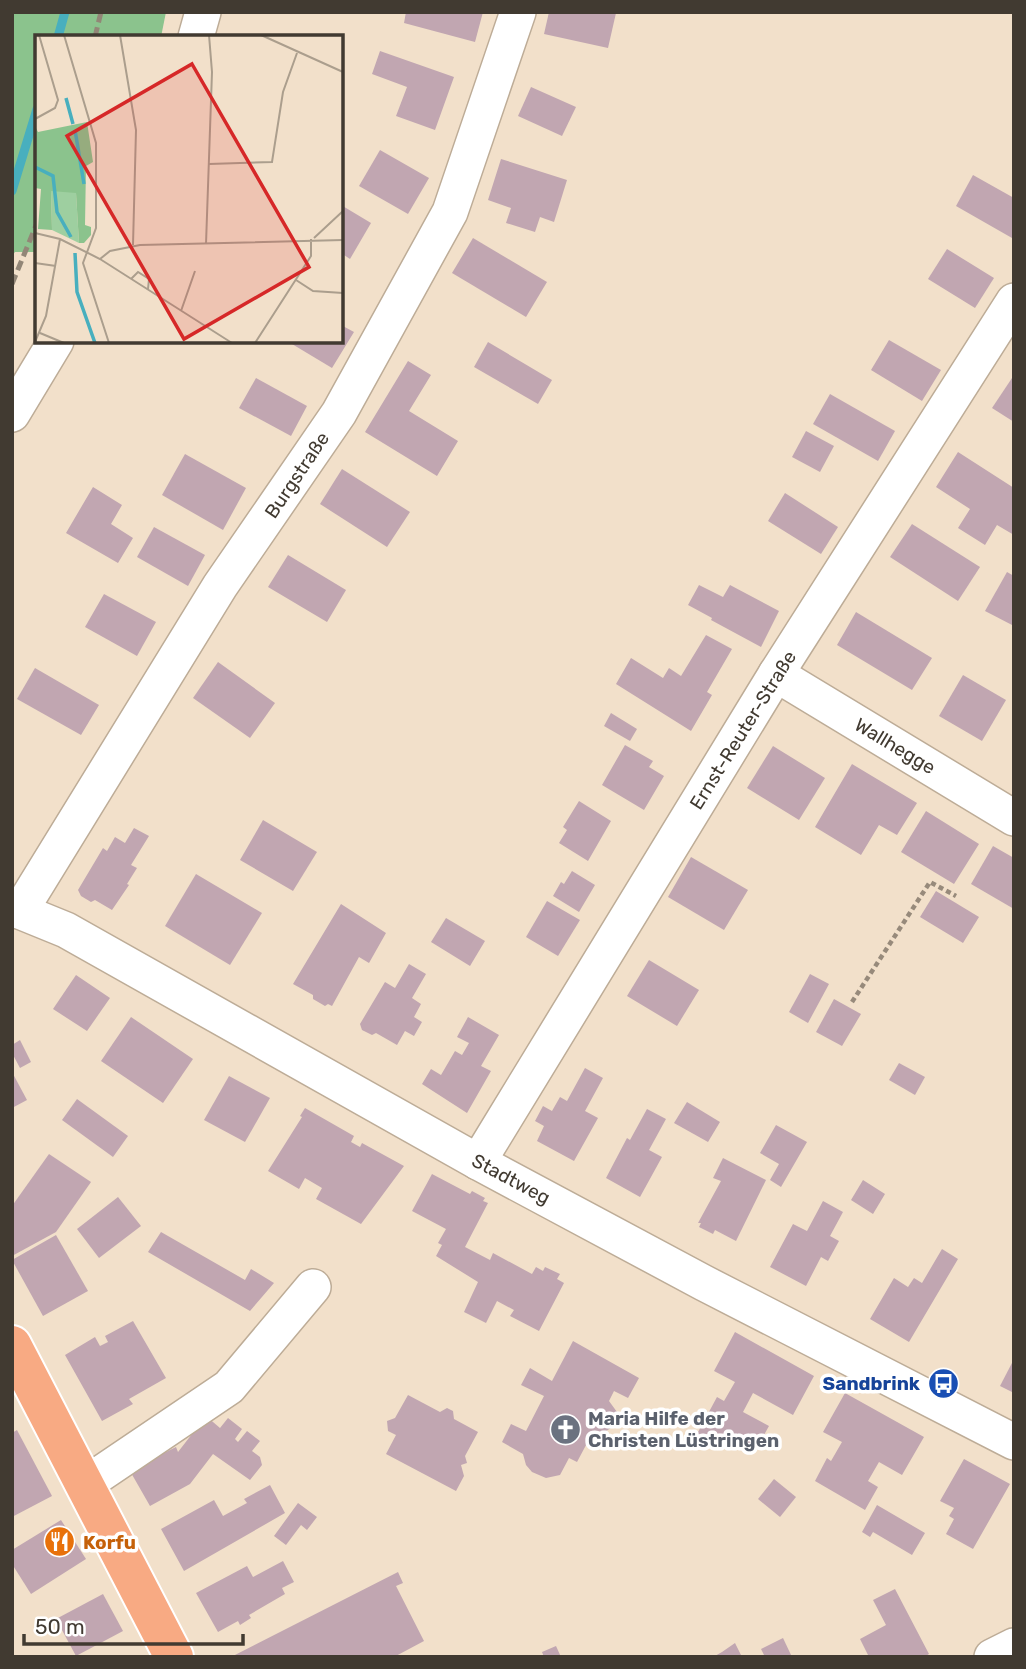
<svg xmlns="http://www.w3.org/2000/svg" width="1026" height="1669" font-family="Rubik,sans-serif">
	<rect width="100%" height="100%" fill="#f2e0ca"/>
	<polygon fill="#8bc38d" points="12,12 166,12 161,37 37,37 37,252 15,252 12,256"/>
	<g fill="none" stroke-linecap="round" stroke-linejoin="round">
		<g stroke="#48afbe" stroke-width="9">
			<polyline points="58,37 65,12"/>
			<polyline points="12,191 37,109"/>
		</g>
	</g>
	<g fill="#c1a6b1">
		<polygon points="406,12 483,12 475,42 404,23"/>
		<polygon points="549,12 616,13 608,48 544,34"/>
		<polygon points="380,51 454,77 435,130 396,116 407,87 372,74"/>
		<polygon points="531,87 576,107 562,136 518,116"/>
		<polygon points="380,150 429,178 408,214 359,186"/>
		<polygon points="501,159 567,180 554,222 540,217 535,232 506,223 511,208 488,200"/>
		<polygon points="973,175 1014,198 1012,238 956,206"/>
		<polygon points="341,205 371,223 350,259 341,253"/>
		<polygon points="473,238 547,282 526,317 452,273"/>
		<polygon points="947,249 994,278 975,308 928,279"/>
		<polygon points="341,325 354,332 332,368 287,341 341,341"/>
		<polygon points="889,340 941,370 922,401 871,370"/>
		<polygon points="488,342 552,380 538,404 474,367"/>
		<polygon points="408,361 431,375 409,411 458,441 437,476 365,432"/>
		<polygon points="1014,375 1014,422 992,408"/>
		<polygon points="256,378 307,406 291,436 239,408"/>
		<polygon points="830,394 895,431 878,461 813,424"/>
		<polygon points="806,431 834,446 820,472 792,457"/>
		<polygon points="958,452 1014,488 1014,535 997,525 985,545 958,528 970,509 936,487"/>
		<polygon points="185,454 246,488 223,530 162,495"/>
		<polygon points="342,469 410,512 387,547 320,504"/>
		<polygon points="93,487 122,505 111,524 133,538 118,563 66,533"/>
		<polygon points="785,493 838,527 821,554 768,521"/>
		<polygon points="912,524 980,567 958,601 890,557"/>
		<polygon points="154,527 205,555 188,586 137,557"/>
		<polygon points="288,555 346,590 327,622 268,587"/>
		<polygon points="1007,572 1014,576 1014,626 985,611"/>
		<polygon points="699,585 723,597 730,585 779,611 761,647 711,620 712,618 688,605"/>
		<polygon points="104,594 156,622 137,656 85,627"/>
		<polygon points="856,612 932,658 912,690 837,645"/>
		<polygon points="706,635 732,649 707,692 712,695 691,731 616,684 631,658 663,678 669,668 681,676"/>
		<polygon points="218,662 275,703 250,738 193,698"/>
		<polygon points="35,668 99,705 81,735 17,699"/>
		<polygon points="963,675 1006,700 982,741 939,716"/>
		<polygon points="611,713 637,729 630,741 604,726"/>
		<polygon points="625,745 653,761 649,767 664,776 644,810 602,785"/>
		<polygon points="773,746 825,778 799,820 747,788"/>
		<polygon points="852,764 917,803 897,835 879,825 861,855 815,827"/>
		<polygon points="579,801 611,821 588,861 559,843 567,830 563,827"/>
		<polygon points="926,811 979,844 954,884 901,852"/>
		<polygon points="263,820 317,852 293,891 240,860"/>
		<polygon points="134,828 149,836 131,865 137,868 127,884 129,885 112,910 95,900 91,902 81,896 78,890 103,848 107,851 115,837 125,843"/>
		<polygon points="993,846 1014,858 1014,909 971,884"/>
		<polygon points="691,857 748,890 724,930 668,897"/>
		<polygon points="572,871 595,885 579,912 553,896 561,882 564,884"/>
		<polygon points="196,874 262,913 230,965 165,926"/>
		<polygon points="936,891 979,917 963,943 920,917"/>
		<polygon points="547,901 580,920 558,956 526,937"/>
		<polygon points="341,904 386,933 369,963 359,957 332,1006 328,1004 325,1006 313,999 313,995 293,984"/>
		<polygon points="446,918 485,941 470,966 431,942"/>
		<polygon points="649,960 699,990 677,1026 627,996"/>
		<polygon points="409,964 426,974 412,998 421,1004 414,1017 422,1022 414,1036 405,1031 397,1045 376,1033 372,1035 362,1030 360,1024 385,982 395,988"/>
		<polygon points="810,974 829,984 808,1023 789,1012"/>
		<polygon points="76,975 110,998 87,1031 53,1009"/>
		<polygon points="834,999 861,1014 842,1046 816,1032"/>
		<polygon points="131,1017 193,1059 163,1103 101,1061"/>
		<polygon points="468,1017 499,1035 481,1066 491,1071 467,1113 422,1084 431,1069 441,1075 455,1051 462,1055 469,1043 457,1037"/>
		<polygon points="20,1040 31,1062 20,1068 12,1053 12,1045"/>
		<polygon points="899,1063 925,1077 915,1095 889,1080"/>
		<polygon points="585,1068 603,1078 585,1111 598,1118 574,1161 537,1141 544,1126 535,1121 543,1106 552,1111 560,1097 567,1101"/>
		<polygon points="12,1072 27,1100 12,1108"/>
		<polygon points="229,1076 270,1098 245,1142 204,1120"/>
		<polygon points="77,1099 128,1136 113,1157 62,1120"/>
		<polygon points="687,1102 720,1122 708,1142 674,1123"/>
		<polygon points="305,1108 354,1136 351,1142 360,1147 362,1143 404,1166 361,1224 316,1199 322,1188 305,1178 299,1189 268,1171 302,1117 300,1116"/>
		<polygon points="647,1109 666,1119 649,1150 662,1157 640,1197 606,1178 627,1138 630,1140"/>
		<polygon points="776,1125 807,1142 781,1187 770,1180 779,1164 760,1153"/>
		<polygon points="49,1154 91,1182 56,1232 12,1256 12,1206"/>
		<polygon points="723,1158 766,1180 736,1241 715,1230 713,1234 699,1227 701,1223 698,1223 721,1181 713,1178"/>
		<polygon points="432,1174 470,1194 472,1191 485,1198 483,1201 488,1203 465,1247 490,1260 493,1253 532,1274 536,1267 543,1271 545,1267 560,1274 557,1279 564,1283 539,1331 510,1316 514,1310 497,1301 486,1323 464,1312 478,1282 436,1256 442,1245 438,1243 446,1229 412,1211"/>
		<polygon points="863,1180 885,1194 873,1214 851,1200"/>
		<polygon points="118,1197 141,1226 99,1258 77,1229"/>
		<polygon points="823,1201 843,1212 830,1236 839,1241 828,1261 821,1257 806,1286 770,1267 793,1224 807,1231"/>
		<polygon points="161,1232 245,1280 251,1269 274,1283 250,1311 148,1252"/>
		<polygon points="56,1235 88,1291 43,1316 12,1260"/>
		<polygon points="942,1249 958,1259 909,1342 870,1319 894,1278 908,1287 914,1278 922,1283"/>
		<polygon points="133,1321 166,1378 129,1399 133,1404 102,1421 65,1355 95,1337 100,1346 108,1342 105,1336"/>
		<polygon points="735,1332 814,1376 793,1415 753,1393 743,1412 769,1426 756,1449 731,1435 721,1447 697,1434 717,1397 724,1401 735,1382 714,1371"/>
		<polygon points="573,1341 639,1378 628,1398 614,1391 609,1401 617,1412 614,1426 603,1433 593,1432 577,1462 569,1458 560,1475 546,1478 532,1472 526,1465 523,1454 502,1442 511,1424 526,1431 544,1396 521,1385 530,1368 552,1381"/>
		<polygon points="1014,1359 1014,1393 1000,1386"/>
		<polygon points="845,1393 924,1437 902,1475 879,1462 868,1481 878,1487 865,1510 815,1481 827,1458 831,1461 842,1442 823,1432"/>
		<polygon points="408,1395 440,1412 447,1408 453,1411 454,1419 478,1432 465,1456 467,1463 461,1465 464,1476 456,1491 386,1454 396,1435 388,1431 387,1421 395,1418"/>
		<polygon points="206,1416 220,1428 228,1418 242,1429 235,1439 238,1442 247,1431 260,1441 252,1451 260,1457 262,1465 250,1480 213,1454 190,1484 150,1506 130,1471 160,1451 162,1454 176,1447 178,1452"/>
		<polygon points="17,1430 52,1496 12,1517 12,1433"/>
		<polygon points="964,1459 1010,1484 973,1549 946,1534 954,1519 949,1516 954,1508 940,1501"/>
		<polygon points="774,1479 796,1497 780,1517 758,1499"/>
		<polygon points="270,1485 285,1513 184,1571 161,1529 214,1500 223,1516 247,1503 244,1499"/>
		<polygon points="298,1503 317,1517 307,1530 301,1525 286,1545 274,1536"/>
		<polygon points="877,1505 925,1533 912,1555 873,1532 870,1537 862,1532"/>
		<polygon points="61,1520 86,1559 31,1594 12,1564 12,1550"/>
		<polygon points="283,1561 294,1582 282,1588 285,1594 249,1615 251,1618 240,1625 238,1621 218,1632 196,1593 247,1566 253,1577"/>
		<polygon points="398,1572 403,1583 396,1586 424,1641 394,1657 231,1657"/>
		<polygon points="895,1589 929,1654 924,1657 869,1657 860,1639 886,1625 873,1600"/>
		<polygon points="103,1594 123,1631 76,1656 56,1619"/>
		<polygon points="783,1638 792,1657 765,1657 761,1649"/>
		<polygon points="735,1643 742,1657 713,1657 722,1652"/>
		<polygon points="556,1646 561,1657 544,1657 542,1652"/>
	</g>
	<g fill="none" stroke-linecap="round" stroke-linejoin="round">
		<defs>
			<g id="minor">
				<polyline points="196,37 203,12"/>
				<polyline points="12,414 56,341"/>
				<polyline points="776,674 1014,818"/>
				<polyline points="12,908 66,930 478,1162 704,1283 1014,1442"/>
				<polyline points="20,911 220,586 339,413 450,212 518,12"/>
				<polyline points="478,1162 776,674 1014,301"/>
				<polyline points="84,1485 229,1387 313,1287"/>
				<polyline points="992,1657 1014,1646"/>
			</g>
			<polyline id="major" points="12,1345 174,1657"/>
		</defs>
		<use href="#minor" stroke="#bdac97" stroke-width="38"/>
		<use href="#major" stroke="#fff" stroke-width="42"/>
		<polyline stroke="#978a7b" stroke-width="4.5" stroke-dasharray="5 3.5" stroke-linecap="butt" points="852,1002 930,882 956,896"/>
		<use href="#minor" stroke="#fff" stroke-width="35"/>
		<use href="#major" stroke="#f8aa83" stroke-width="38"/>
		<g stroke="#928677" stroke-width="5" stroke-dasharray="10 5" stroke-linecap="butt">
			<polyline points="95,37 101,12"/>
			<polyline points="12,284 37,223"/>
		</g>
	</g>
	<defs>
		<symbol id="bus-disc" viewBox="-11 -11 22 22"><circle r="9.5" fill="#1a4fb4" stroke="#fff"/><path d="M-5-6H5V4H4V6H2V4H-2V6H-4V4H-5ZM-3.5-4V0h7V-4ZM-3.5 1.2v1.5H-2V1.2ZM2 1.2v1.5H3.5V1.2Z" fill="#fff"/></symbol>
		<symbol id="church-disc" viewBox="-11 -11 22 22"><circle r="9.5" fill="#6b7280" stroke="#fff"/><path d="M-1.2-6h2.4v3.5h3.3v2.4h-3.3V6h-2.4V-.1h-3.3v-2.4h3.3Z" fill="#fff"/></symbol>
		<symbol id="restaurant-disc" viewBox="-11 -11 22 22"><circle r="9.5" fill="#e8710a" stroke="#fff"/><path d="M-5-6h1v4h1v-4h1v4h1v-4h1v5L-1.5 .5V6h-2V.5L-5-1ZM5-6V6H3V1.5H1.5Q1.5-4 5-6Z" fill="#fff"/></symbol>
	</defs>
	<g fill-rule="evenodd">
		<use href="#bus-disc" x="926" y="1366" width="35" height="35"/>
		<use href="#church-disc" x="548" y="1412" width="35" height="35"/>
		<use href="#restaurant-disc" x="42" y="1524" width="35" height="35"/>
	</g>
	<g text-anchor="middle" dominant-baseline="central" stroke-width="7" stroke-linejoin="round" paint-order="stroke">
		<g font-size="19" fill="#413a31" stroke="#fff">
			<text transform="translate(297 475) rotate(-56)">Burgstraße</text>
			<text transform="translate(743 730) rotate(-58)">Ernst-Reuter-Straße</text>
			<text transform="translate(895 746) rotate(31)">Wallhegge</text>
			<text transform="translate(511 1179) rotate(28)">Stadtweg</text>
		</g>
		<g font-size="19" font-weight="bold" fill="#164399" stroke="#fff" text-anchor="end">
			<text x="920" y="1383">Sandbrink</text>
		</g>
		<g font-size="19" font-weight="bold" fill="#5b616d" stroke="#fff" text-anchor="start">
			<text x="588" y="1418">Maria Hilfe der<tspan x="588" dy="22">Christen Lüstringen</tspan></text>
		</g>
		<g font-size="19" font-weight="bold" fill="#c56008" stroke="#fff" text-anchor="start">
			<text x="83" y="1542">Korfu</text>
		</g>
	</g>
	<g transform="translate(35 35)">
		<rect width="308" height="308" fill="#f2e0ca"/>
		<path d="M0 123 41 158 44 208 17 195 16 156Z" fill="#9ecfa0"/>
		<path d="M52 87 58 127 51 131 50 190 56 192V200L49 208H44L41 158 16 156 17 195 3 194 6 154 0 153V91L3 97Z" fill="#8bc38d"/>
		<path fill="none" stroke="#48afbe" stroke-width="3.5" d="M31 63 38 89M40 95 49 149M0 132 18 141 22 177 36 202M40 218 42 257 60 308"/>
		<path fill="none" stroke="#ab9e8d" stroke-width="2" d="M29 0 61 108V193L48 228 74 308M85 0 101 95 98 210M226 0 308 37M0 84 20 73 23 65 4 0M174 129 237 127 248 57 262 18M0 198 25 204 65 224 197 308M279 203 308 176M171 209 177 37 174 0M65 224 75 216 105 210 308 205M0 228 21 231M96 244 103 237 114 244 113 254M261 245 278 256 308 258M146 276 160 236M5 298 29 308M0 307 11 281 25 204M220 308 276 221V204"/>
		<path fill="#d62828" fill-opacity="0.15" stroke="#d62828" stroke-width="3.5" d="M157 29 274 232 149 304 32 101Z"/>
		<rect width="308" height="308" fill="none" stroke="#413a31" stroke-width="3.5"/>
	</g>
	<rect width="1026" height="1669" fill="none" stroke="#413a31" stroke-width="28"/>
	<path d="M24 1634v10h219v-10" fill="none" stroke="#413a31" stroke-width="3.5"/>
	<text x="35" y="1634" font-size="21" fill="#413a31" stroke="#ffffff" stroke-width="5" paint-order="stroke">50 m</text>
</svg>
